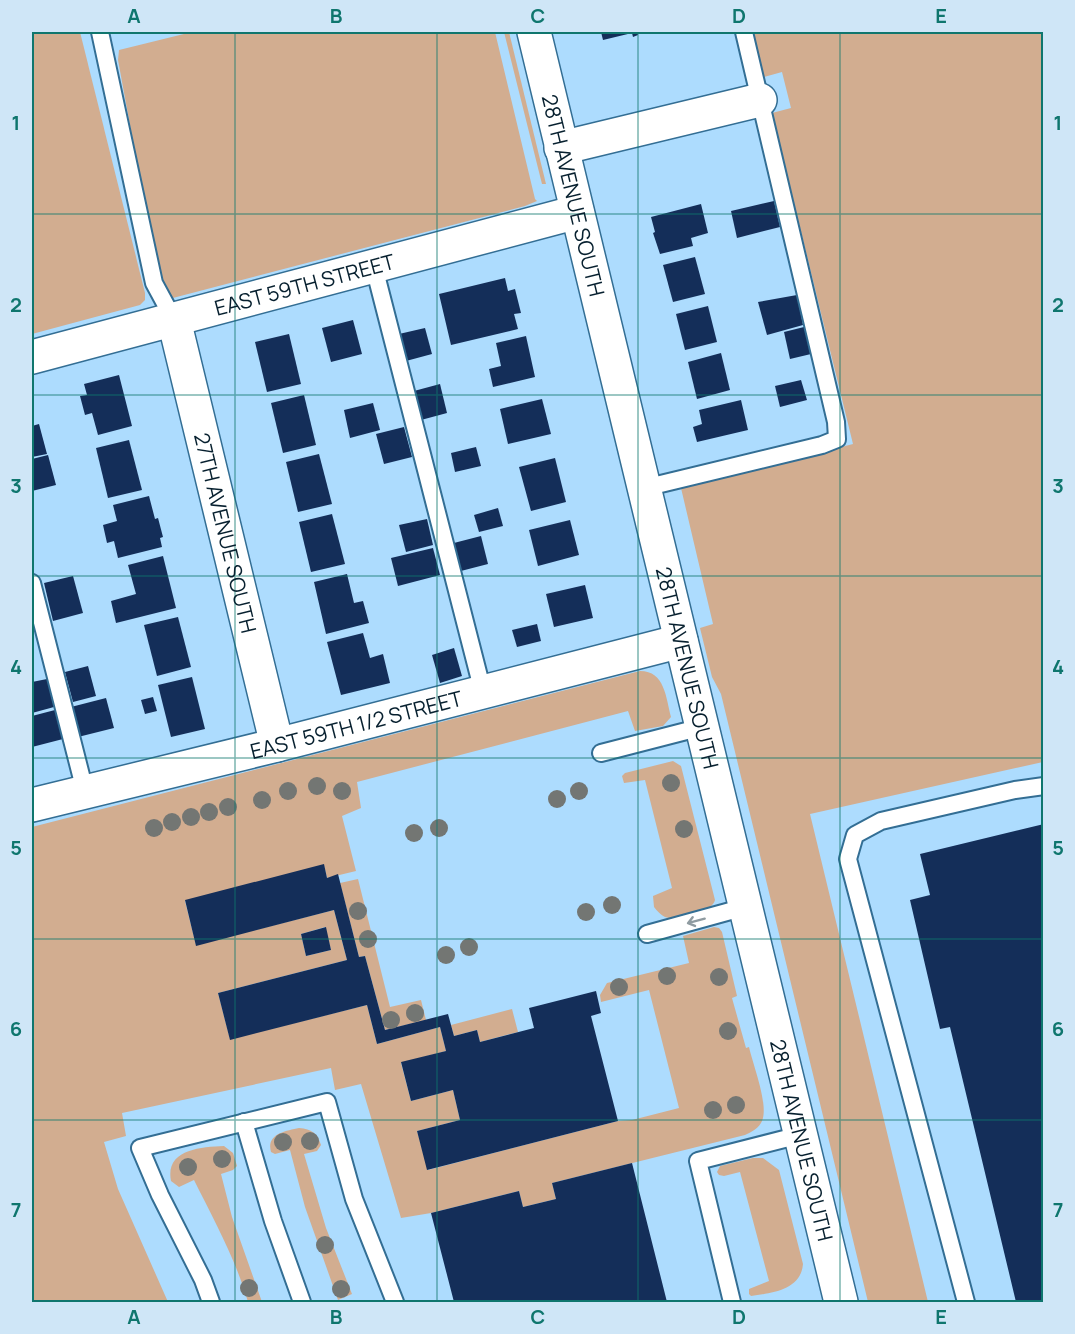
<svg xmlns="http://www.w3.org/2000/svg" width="1075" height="1334" font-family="Manrope,sans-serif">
	<rect width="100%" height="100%" fill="#addcfe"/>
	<g fill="#d2ad90" fill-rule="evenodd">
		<polygon points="32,32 80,32 145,293 145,300 140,305 32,334"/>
		<polygon points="192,32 495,32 535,199 537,201 525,206 169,299 160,288 118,60 119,50"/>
		<polygon points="504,32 509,32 546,184 542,184"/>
		<polygon points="753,32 1043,32 1043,762 810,814 928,1302 868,1302 721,694 712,677 700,628 713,624 681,488 853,444 772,113 791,108 782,72 764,77"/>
		<path d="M640 671C665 671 666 698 671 717L663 726 635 731 628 711 357 782 361 808 342 816 356 871 327 878 324 865 185 901 196 945 334 910 347 960 218 993 230 1039 367 1005 377 1044 440 1027 446 1051 401 1063 411 1101 453 1090 460 1120 417 1131 428 1170 618 1121 632 1120 679 1108 649 990 601 1002 600 995 607 983 689 963 683 936 714 927 719 928 722 932 737 996 732 998 746 1048 749 1047C753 1065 769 1105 762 1121 759 1128 752 1132 745 1135L552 1183 556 1199 523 1207 519 1191 431 1213 401 1218 361 1084 335 1090 331 1068 122 1113 126 1136 104 1142 118 1189 168 1302H32V827ZM325 927 331 950 306 956 301 934Z"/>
		<path d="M673 761 681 766 715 900C712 913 677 922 665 917 661 915 657 911 654 907L653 896 672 888 645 780 624 783 622 776 625 773Z"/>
		<polygon points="358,879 390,1007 421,1000 426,1020 385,1030 365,956 359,957 340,883"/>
		<polygon points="512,1009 518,1032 480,1042 477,1030 454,1036 451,1025"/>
		<path d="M299 1128C312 1129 317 1133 321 1145L317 1151 304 1154 326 1228 352 1294 338 1300 305 1207 290 1150 275 1154 271 1152C266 1134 285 1131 299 1128Z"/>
		<path d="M224 1146 233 1153 237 1166 233 1170 221 1174 232 1217 262 1302H248C236 1260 214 1220 194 1180L179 1187 171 1181C165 1150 199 1147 224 1146Z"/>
		<path d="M753 1158H763L779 1170 803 1264C801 1290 772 1293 751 1296L749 1294V1289L769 1281 740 1172 724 1176 719 1175 717 1172 720 1166Z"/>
	</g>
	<g fill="#142e59">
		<polygon points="601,32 637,32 638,35 633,37 632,33 603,40"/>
		<polygon points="774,201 780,227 737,238 731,211"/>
		<polygon points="701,204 708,233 691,238 693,246 660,254 653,233 655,232 651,217"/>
		<polygon points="695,257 705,294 673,302 663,265"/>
		<polygon points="505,278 508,291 515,289 521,313 514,314 518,329 451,345 439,294"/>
		<polygon points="797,295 803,325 767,335 758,302"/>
		<polygon points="708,306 717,342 685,350 676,314"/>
		<polygon points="353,320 362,354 331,362 322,328"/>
		<polygon points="804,327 811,354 790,359 784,332"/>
		<polygon points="425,328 432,354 406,361 399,334"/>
		<polygon points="289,334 301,384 267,392 255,342"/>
		<polygon points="526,336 535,377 493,387 489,369 501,366 496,343"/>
		<polygon points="721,353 730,390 697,399 688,362"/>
		<polygon points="119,375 132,426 98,435 92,413 85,415 80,396 87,395 84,384"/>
		<polygon points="801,380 807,400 780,407 775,386"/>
		<polygon points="440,384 447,413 421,420 414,391"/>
		<polygon points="304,395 316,445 283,453 271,403"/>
		<polygon points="542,399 551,434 508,444 500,409"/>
		<polygon points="741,400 748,430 697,442 693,427 702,424 699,410"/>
		<polygon points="373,403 380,430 350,438 344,410"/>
		<polygon points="39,424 47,454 32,457 32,426"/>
		<polygon points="404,427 412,457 384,464 376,434"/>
		<polygon points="129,440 142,490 108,498 96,448"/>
		<polygon points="476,447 481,466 455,472 451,453"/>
		<polygon points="319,454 332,504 298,512 286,462"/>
		<polygon points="48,455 56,485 32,491 32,459"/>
		<polygon points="555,458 566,502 531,511 519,467"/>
		<polygon points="149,496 155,519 158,518 163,537 160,538 162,547 118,558 114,541 107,543 103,525 117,521 113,505"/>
		<polygon points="498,508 503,526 479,532 474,515"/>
		<polygon points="332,514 345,564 311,572 299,522"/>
		<polygon points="427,519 433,545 406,552 399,525"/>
		<polygon points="570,520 579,555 538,566 529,530"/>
		<polygon points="481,536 488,564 457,572 450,544"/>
		<polygon points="433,548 440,575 398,586 391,558"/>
		<polygon points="163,556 176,608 116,623 111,601 136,594 128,565"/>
		<polygon points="347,574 354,603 363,601 369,623 326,634 314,582"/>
		<polygon points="73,576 83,613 53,621 44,583"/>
		<polygon points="585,585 593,618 554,627 546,594"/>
		<polygon points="178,617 191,667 157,676 144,625"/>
		<polygon points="537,624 541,641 517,647 512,630"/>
		<polygon points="363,633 370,658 383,654 390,683 341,695 327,642"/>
		<polygon points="454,648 462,676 440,683 432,655"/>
		<polygon points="88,666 96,696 73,702 65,672"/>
		<polygon points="192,677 205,729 171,737 158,685"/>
		<polygon points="47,679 54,707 32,713 32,682"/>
		<polygon points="153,697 157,711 145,714 141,700"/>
		<polygon points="106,698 114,728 78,737 71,707"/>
		<polygon points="55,710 63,739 32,747 32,716"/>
		<polygon points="1044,824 1044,1302 1016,1302 950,1027 940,1029 910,900 930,895 920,854"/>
		<polygon points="324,864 327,878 338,874 359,957 365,956 385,1030 448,1014 454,1036 477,1030 480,1042 534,1028 529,1008 596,991 601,1013 591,1016 618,1121 427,1170 417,1131 460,1120 453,1090 411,1101 401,1062 446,1051 440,1027 377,1044 367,1005 230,1040 218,993 347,960 334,910 196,946 185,900"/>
		<polygon points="326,927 331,950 306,956 301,934"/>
		<polygon points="632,1163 667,1302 454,1302 431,1213 519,1191 523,1207 556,1199 552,1183"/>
	</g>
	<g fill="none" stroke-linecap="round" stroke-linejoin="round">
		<defs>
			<g id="service">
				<polyline points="100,32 154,283 174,320"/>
				<polyline points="374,267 483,692"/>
				<polyline points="644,488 822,445 837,439 836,422 744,32"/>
				<polyline points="32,583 85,791"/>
				<polyline points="601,753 702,727"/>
				<polyline points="647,934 745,907"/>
				<polyline points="244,1122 273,1221 302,1302"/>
				<polyline points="211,1302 203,1280 160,1195 140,1148 327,1102 354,1199 395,1302"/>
				<polyline points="732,1302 698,1161 800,1135"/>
				<polyline points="966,1302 848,859 855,835 881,821 1015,790 1044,786"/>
			</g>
			<g id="minor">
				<path id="s1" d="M534 32 841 1302"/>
				<polyline points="561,148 760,100"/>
				<path id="s2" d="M174 320 277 745"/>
				<path id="s3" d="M32 357 577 212"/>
				<path id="s4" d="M32 805 277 745 681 641"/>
			</g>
		</defs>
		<use href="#service" stroke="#336e94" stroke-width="20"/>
		<use href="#minor" stroke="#336e94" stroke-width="36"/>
		<use href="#service" stroke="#fff" stroke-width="16"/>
		<use href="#minor" stroke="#fff" stroke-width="33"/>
	</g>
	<g fill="#737673">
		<circle cx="671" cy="783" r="9"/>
		<circle cx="317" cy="786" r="9"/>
		<circle cx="288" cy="791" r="9"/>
		<circle cx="342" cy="791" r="9"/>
		<circle cx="579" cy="791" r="9"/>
		<circle cx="557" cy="799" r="9"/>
		<circle cx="262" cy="800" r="9"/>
		<circle cx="228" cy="807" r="9"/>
		<circle cx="209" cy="812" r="9"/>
		<circle cx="191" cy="817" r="9"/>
		<circle cx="172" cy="822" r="9"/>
		<circle cx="154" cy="828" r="9"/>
		<circle cx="439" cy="828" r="9"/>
		<circle cx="684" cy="829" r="9"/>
		<circle cx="414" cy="833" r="9"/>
		<circle cx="612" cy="905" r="9"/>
		<circle cx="358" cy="911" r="9"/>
		<circle cx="586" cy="912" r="9"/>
		<circle cx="368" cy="939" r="9"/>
		<circle cx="469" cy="947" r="9"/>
		<circle cx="446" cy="955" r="9"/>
		<circle cx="667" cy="976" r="9"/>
		<circle cx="719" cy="977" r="9"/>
		<circle cx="619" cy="987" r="9"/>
		<circle cx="415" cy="1013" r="9"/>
		<circle cx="391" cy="1020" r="9"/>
		<circle cx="728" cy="1031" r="9"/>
		<circle cx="736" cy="1105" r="9"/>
		<circle cx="713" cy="1110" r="9"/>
		<circle cx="310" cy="1141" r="9"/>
		<circle cx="283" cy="1142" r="9"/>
		<circle cx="222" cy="1159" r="9"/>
		<circle cx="188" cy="1167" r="9"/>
		<circle cx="325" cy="1245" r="9"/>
		<circle cx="249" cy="1288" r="9"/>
		<circle cx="341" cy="1289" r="9"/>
	</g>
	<defs><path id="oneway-shaft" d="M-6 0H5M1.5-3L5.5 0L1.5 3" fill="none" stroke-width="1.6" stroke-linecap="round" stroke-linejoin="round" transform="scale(1.5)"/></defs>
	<use stroke="#8f9ba1" href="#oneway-shaft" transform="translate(696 921) rotate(165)"/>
	<path fill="none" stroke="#0f766e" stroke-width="1.5" stroke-opacity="0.55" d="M235 32V1302M437 32V1302M638 32V1302M840 32V1302M32 214H1044M32 395H1044M32 576H1044M32 758H1044M32 939H1044M32 1120H1044"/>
	<g text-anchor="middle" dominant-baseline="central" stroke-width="6" stroke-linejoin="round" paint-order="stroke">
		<g font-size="21" fill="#07202f" stroke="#cfe6f7">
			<text stroke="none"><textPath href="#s1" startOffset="168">28TH AVENUE SOUTH</textPath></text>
			<text stroke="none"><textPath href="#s3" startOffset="282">EAST 59TH STREET</textPath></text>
			<text stroke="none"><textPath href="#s2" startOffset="219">27TH AVENUE SOUTH</textPath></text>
			<text stroke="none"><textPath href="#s1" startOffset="654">28TH AVENUE SOUTH</textPath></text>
			<text stroke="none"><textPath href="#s4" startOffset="334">EAST 59TH 1/2 STREET</textPath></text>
			<text stroke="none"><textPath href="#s1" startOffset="1140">28TH AVENUE SOUTH</textPath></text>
		</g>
	</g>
	<rect width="1075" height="1334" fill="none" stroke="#cfe6f7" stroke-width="66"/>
	<rect x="33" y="33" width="1009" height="1268" fill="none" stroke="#0f766e" stroke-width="2"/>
	<g font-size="20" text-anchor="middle" font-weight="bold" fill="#0f766e">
		<text x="134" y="23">A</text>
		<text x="336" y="23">B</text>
		<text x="538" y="23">C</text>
		<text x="739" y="23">D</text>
		<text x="941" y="23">E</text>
		<text x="16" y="130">1</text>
		<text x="1058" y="130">1</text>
		<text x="16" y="312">2</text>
		<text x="1058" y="312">2</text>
		<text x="16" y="493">3</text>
		<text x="1058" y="493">3</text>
		<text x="16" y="674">4</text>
		<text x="1058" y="674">4</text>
		<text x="16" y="855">5</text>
		<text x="1058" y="855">5</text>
		<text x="16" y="1036">6</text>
		<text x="1058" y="1036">6</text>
		<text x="16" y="1217">7</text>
		<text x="1058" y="1217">7</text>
		<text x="134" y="1324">A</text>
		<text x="336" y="1324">B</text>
		<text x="538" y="1324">C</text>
		<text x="739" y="1324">D</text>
		<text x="941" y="1324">E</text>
	</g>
</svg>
